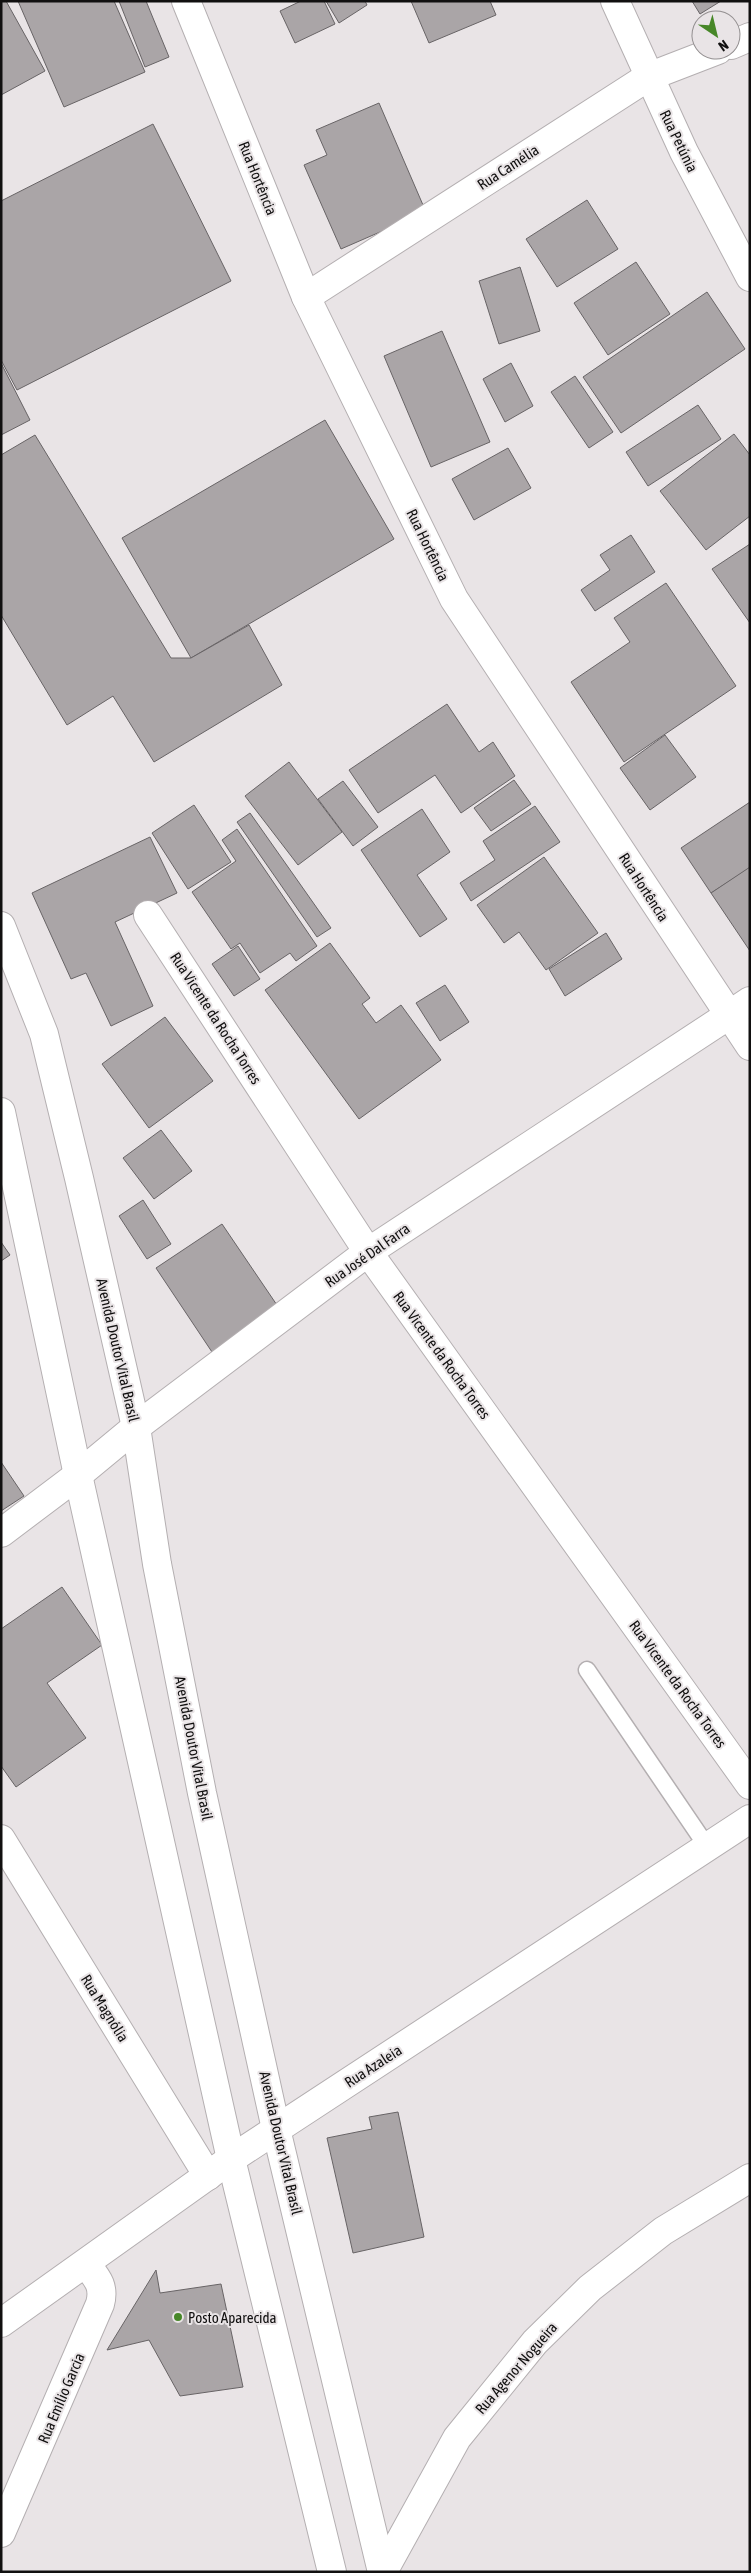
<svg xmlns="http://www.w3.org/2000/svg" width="751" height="2573" font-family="'Asap Condensed',sans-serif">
	<rect width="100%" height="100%" fill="#e9e4e6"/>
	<g fill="#aaa5a7" stroke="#686466">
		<polygon points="1,1 6,1 45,71 1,95"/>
		<polygon points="18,1 114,1 145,72 64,107"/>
		<polygon points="119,1 146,1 169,57 145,67"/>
		<polygon points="301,1 324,1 335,24 295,43 280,11"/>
		<polygon points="326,1 365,1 367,5 339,23"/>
		<polygon points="411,1 490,1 496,15 429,43"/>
		<polygon points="692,1 721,1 700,14"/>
		<polygon points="379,103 426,212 341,249 304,165 327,155 316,130"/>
		<polygon points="153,124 231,281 17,390 1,360 1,201"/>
		<polygon points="587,200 618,249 557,287 526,239"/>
		<polygon points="636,262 670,314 608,355 574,303"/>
		<polygon points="520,267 540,331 499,344 479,281"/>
		<polygon points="707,292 745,349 621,433 583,377"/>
		<polygon points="442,331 490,442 431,467 384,356"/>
		<polygon points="1,363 30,420 1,435"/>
		<polygon points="511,363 533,406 505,422 483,379"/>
		<polygon points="575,376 613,432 589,448 551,392"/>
		<polygon points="698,405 721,439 648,486 626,452"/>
		<polygon points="325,420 394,539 191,658 122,538"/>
		<polygon points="734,434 750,455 750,516 706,550 660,491"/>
		<polygon points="35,435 171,658 191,658 249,625 282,685 154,762 113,696 67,725 1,615 1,455"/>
		<polygon points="508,448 531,488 474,520 452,479"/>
		<polygon points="631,535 655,572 595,611 581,590 610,570 600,555"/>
		<polygon points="750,544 750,623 712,569"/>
		<polygon points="666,583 736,686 624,762 571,682 630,642 614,618"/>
		<polygon points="447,704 479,752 493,742 515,776 461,813 435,775 378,813 349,770"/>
		<polygon points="665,735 696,777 650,810 620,768"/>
		<polygon points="289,762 342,832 298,865 245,796"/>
		<polygon points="514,780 531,804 491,831 474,808"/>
		<polygon points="343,781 378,827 353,846 318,799"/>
		<polygon points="750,802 750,868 711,893 681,848"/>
		<polygon points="194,805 231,862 188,889 152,833"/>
		<polygon points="535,806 560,842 471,901 460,883 495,860 483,841"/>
		<polygon points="422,809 450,852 417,875 447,919 420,937 361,850"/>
		<polygon points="250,813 331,928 317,937 237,822"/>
		<polygon points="237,829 317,946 296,961 290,953 260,973 240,943 231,949 192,892 236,861 222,840"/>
		<polygon points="150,837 177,893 115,922 153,1006 111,1026 86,973 71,979 32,893"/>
		<polygon points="544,857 598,933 546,970 519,932 504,943 477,905"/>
		<polygon points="750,867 750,951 711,893"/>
		<polygon points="606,933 622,959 565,996 549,969"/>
		<polygon points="330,943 370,998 362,1004 376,1023 401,1005 441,1060 359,1119 265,990"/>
		<polygon points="238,946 260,979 234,996 212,964"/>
		<polygon points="445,985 469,1022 440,1041 416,1003"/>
		<polygon points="165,1017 213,1081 149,1128 102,1064"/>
		<polygon points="161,1130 192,1171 154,1199 123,1158"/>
		<polygon points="143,1200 171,1244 147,1259 119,1216"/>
		<polygon points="222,1224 281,1311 214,1355 156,1268"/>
		<polygon points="1,1242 10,1255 1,1261"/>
		<polygon points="1,1462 24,1496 1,1511"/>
		<polygon points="62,1587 102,1645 47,1683 86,1738 16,1787 1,1766 1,1629"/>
		<polygon points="398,2112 424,2237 353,2253 327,2138 372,2129 369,2117"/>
		<polygon points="156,2270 160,2293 221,2284 243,2387 180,2396 149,2340 107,2350"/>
	</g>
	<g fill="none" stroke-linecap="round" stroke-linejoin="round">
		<defs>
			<polyline id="service" points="587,1670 708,1848"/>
			<g id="minor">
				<polyline points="615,1 684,152 750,277"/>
				<polyline points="731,45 750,37"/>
				<polyline points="306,297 648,77 718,50"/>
				<polyline points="148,915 368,1252 750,1785"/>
				<polyline points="729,1015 750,1001"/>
				<polyline points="1,1839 208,2176"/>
				<polyline points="1,2323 231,2159 750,1819"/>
				<path d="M1 2533 100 2304C105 2286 97 2278 86 2264"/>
				<polyline points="383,2572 457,2438 535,2342 590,2288 663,2231 750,2178"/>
			</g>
			<g id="tertiary">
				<polyline points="186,1 306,297 454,599 750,1046"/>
				<polyline points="1,1533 78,1475 136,1427 368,1252 729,1015"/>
			</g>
			<g id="secondary">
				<polyline points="1,926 44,1034 79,1178 136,1427 157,1564 202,1793 276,2129 382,2572"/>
				<polyline points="1,1112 78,1475 231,2159 332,2572"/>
			</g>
		</defs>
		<use href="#service" stroke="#b4afb1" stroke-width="19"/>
		<use href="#minor" stroke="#b4afb1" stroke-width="30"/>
		<use href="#tertiary" stroke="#b4afb1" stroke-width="30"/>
		<use href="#secondary" stroke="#b4afb1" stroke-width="30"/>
		<use href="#service" stroke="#fff" stroke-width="16"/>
		<use href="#minor" stroke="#fff" stroke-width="28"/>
		<use href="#tertiary" stroke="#fff" stroke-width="28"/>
		<use href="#secondary" stroke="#fff" stroke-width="28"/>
	</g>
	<circle fill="#478728" stroke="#e9e4e6" stroke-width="2" cx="178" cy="2317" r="5"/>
	<g text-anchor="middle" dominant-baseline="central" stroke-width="4" stroke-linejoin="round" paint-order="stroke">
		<g font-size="15" fill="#111010" stroke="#e9e4e6">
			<text transform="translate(679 141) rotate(64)">Rua Petúnia</text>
			<text transform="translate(508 167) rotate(-33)">Rua Camélia</text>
			<text transform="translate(258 178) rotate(68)">Rua Hortência</text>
			<text transform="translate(428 545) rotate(64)">Rua Hortência</text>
			<text transform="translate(644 887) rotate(57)">Rua Hortência</text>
			<text transform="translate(216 1018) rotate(57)">Rua Vicente da Rocha Torres</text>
			<text transform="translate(367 1255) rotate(-35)">Rua José Dal Farra</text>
			<text transform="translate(118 1350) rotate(77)">Avenida Doutor Vital Brasil</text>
			<text transform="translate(442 1355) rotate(54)">Rua Vicente da Rocha Torres</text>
			<text transform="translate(678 1684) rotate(54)">Rua Vicente da Rocha Torres</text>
			<text transform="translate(194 1748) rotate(79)">Avenida Doutor Vital Brasil</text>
			<text transform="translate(105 2008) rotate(58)">Rua Magnólia</text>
			<text transform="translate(373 2066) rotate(-33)">Rua Azaleia</text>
			<text transform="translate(281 2143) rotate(77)">Avenida Doutor Vital Brasil</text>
			<text transform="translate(516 2368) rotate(-49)">Rua Agenor Nogueira</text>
			<text transform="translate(61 2398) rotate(-67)">Rua Emílio Garcia</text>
		</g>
		<g font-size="15" fill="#111010" stroke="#e9e4e6" text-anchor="start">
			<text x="188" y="2317">Posto Aparecida</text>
		</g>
	</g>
	<rect width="751" height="2573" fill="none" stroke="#111010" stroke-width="5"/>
	<g transform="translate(716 35) rotate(145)"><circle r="24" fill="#e9e4e6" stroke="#938f90"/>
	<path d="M0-4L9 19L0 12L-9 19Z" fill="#478728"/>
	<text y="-8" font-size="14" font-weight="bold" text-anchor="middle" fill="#111010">N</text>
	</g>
</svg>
